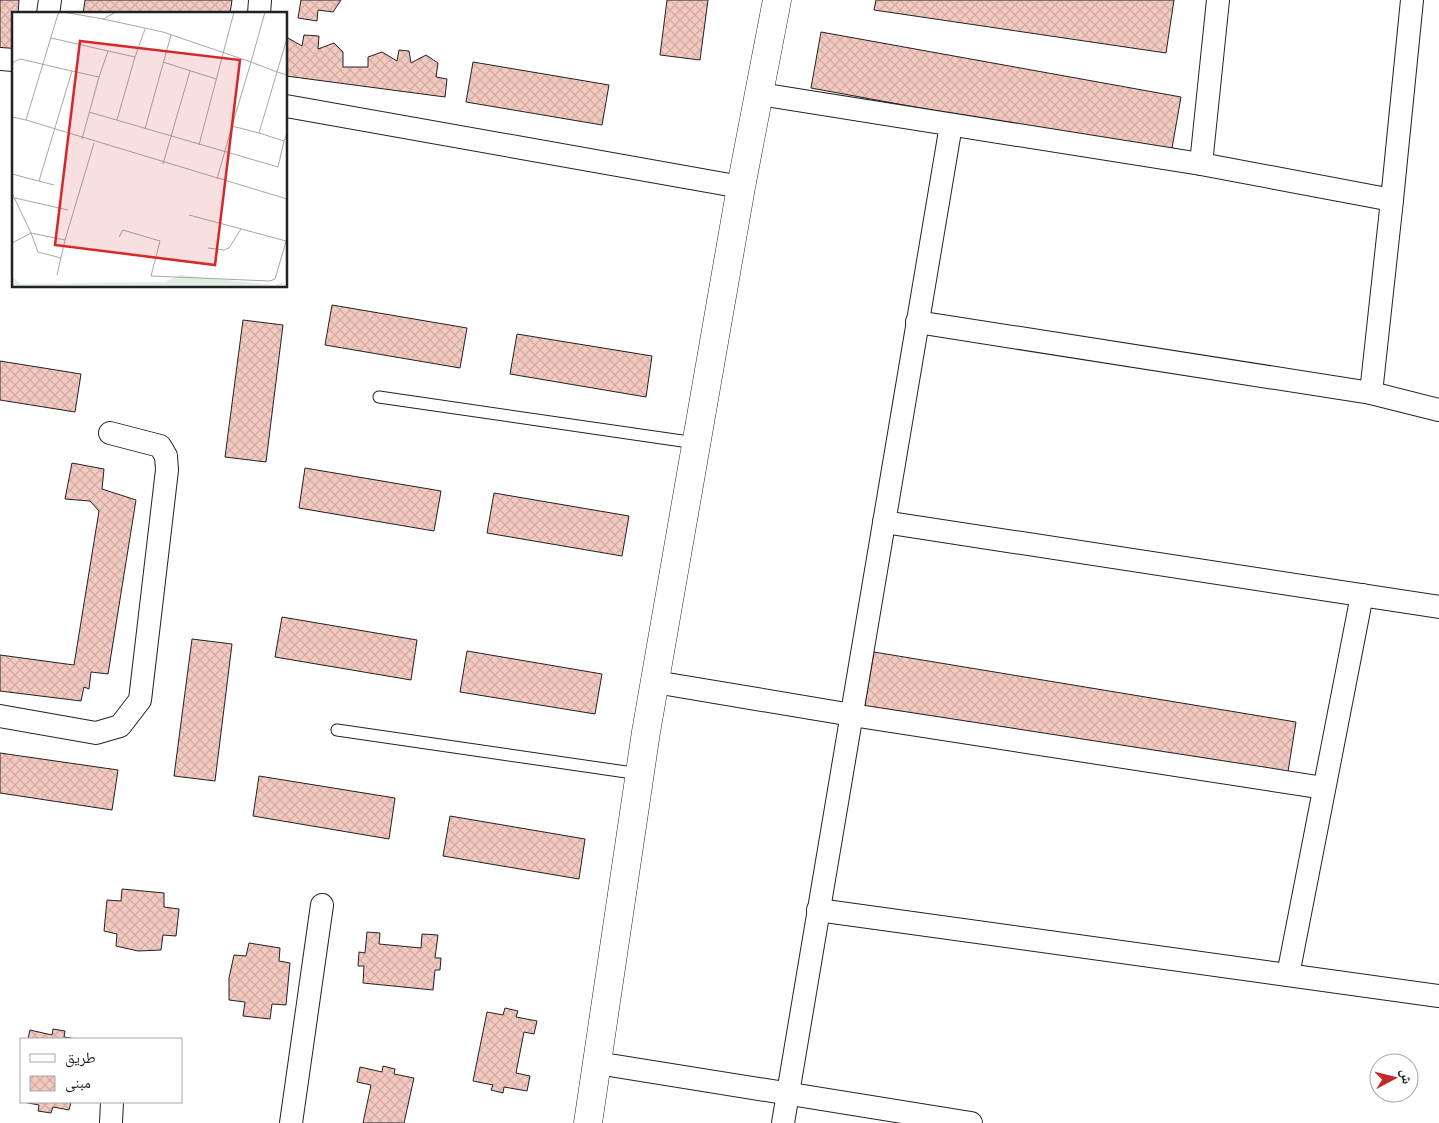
<svg xmlns="http://www.w3.org/2000/svg" width="1439" height="1123" font-family="Montserrat,'Noto Naskh Arabic',sans-serif">
	<defs>
		<pattern id="building-cross-hatch" width="8" height="8" patternUnits="userSpaceOnUse" patternTransform="scale(1.25)"><rect width="8" height="8" fill="#f3c9c0"/><path d="M0 0l8 8M0 8l8-8" fill="none" stroke="#d0aca5"/></pattern>
	</defs>
	<rect width="100%" height="100%" fill="#fff"/>
	<g fill="url(#building-cross-hatch)" stroke="#222">
		<polygon points="0,0 19,0 18,14 14,14 14,57 0,56"/>
		<polygon points="85,0 232,0 230,14 83,14"/>
		<polygon points="301,0 341,0 333,12 318,10 317,21 298,18"/>
		<polygon points="667,0 708,0 700,60 660,55"/>
		<polygon points="876,0 1174,0 1166,53 874,10"/>
		<polygon points="821,32 1181,97 1171,154 811,88"/>
		<polygon points="304,35 319,36 318,49 334,43 343,52 343,67 368,67 368,57 382,52 397,61 399,50 409,51 411,63 426,55 438,63 436,77 447,79 445,97 286,76 286,38 288,38 302,46"/>
		<polygon points="473,62 609,85 602,125 466,102"/>
		<polygon points="332,305 467,328 460,368 325,345"/>
		<polygon points="243,320 283,325 266,462 225,457"/>
		<polygon points="517,334 652,356 646,397 510,374"/>
		<polygon points="0,361 81,374 75,412 0,400"/>
		<polygon points="72,463 104,469 102,489 136,500 108,674 91,672 89,689 84,687 81,701 0,691 0,655 74,665 99,511 90,501 65,499"/>
		<polygon points="305,468 441,491 434,531 299,508"/>
		<polygon points="494,493 629,516 622,556 487,533"/>
		<polygon points="282,617 417,640 411,680 275,657"/>
		<polygon points="192,639 232,644 215,781 174,776"/>
		<polygon points="467,651 602,674 595,714 460,692"/>
		<polygon points="874,652 1296,722 1287,778 864,710"/>
		<polygon points="0,753 118,770 112,810 0,793"/>
		<polygon points="259,776 395,798 389,839 253,816"/>
		<polygon points="450,816 585,839 579,879 443,856"/>
		<polygon points="122,889 164,893 164,907 179,909 176,936 163,935 161,950 138,951 116,946 117,934 104,931 107,900 121,901"/>
		<polygon points="367,932 380,933 379,944 421,948 422,934 438,935 435,958 441,958 440,970 435,970 433,990 363,983 364,966 358,966 359,952 365,953"/>
		<polygon points="249,943 280,948 279,961 290,963 286,1005 272,1004 270,1019 243,1016 245,1002 229,1000 229,978 234,955 246,956"/>
		<polygon points="505,1008 518,1011 516,1017 537,1021 534,1034 524,1032 516,1073 530,1076 527,1091 504,1087 503,1093 491,1090 493,1085 473,1081 487,1012 503,1015"/>
		<polygon points="53,1029 65,1031 64,1037 77,1039 28,1039 30,1030 52,1035"/>
		<polygon points="383,1066 395,1069 394,1074 414,1078 404,1123 363,1123 371,1085 357,1082 360,1067 382,1072"/>
		<polygon points="23,1102 71,1102 69,1110 53,1107 51,1113 38,1111 39,1105"/>
	</g>
	<g fill="none" stroke-linecap="round" stroke-linejoin="round">
		<defs>
			<g id="lane">
				<polyline points="379,397 696,443"/>
				<polyline points="337,730 640,774"/>
			</g>
			<g id="street">
				<polyline points="1218,0 1201,164 1392,200 1412,0"/>
				<polyline points="48,14 50,0"/>
				<polyline points="259,14 260,0"/>
				<polyline points="0,59 14,60"/>
				<polyline points="759,94 1201,164"/>
				<polyline points="286,106 741,187"/>
				<polyline points="917,322 1371,393 1392,200"/>
				<polyline points="1371,393 1439,410"/>
				<polyline points="884,522 1439,607"/>
				<polyline points="655,682 852,715 1324,788"/>
				<polyline points="0,716 96,733 120,726 140,700 167,470 166,456 160,446 110,433"/>
				<polyline points="818,910 1439,996"/>
				<polyline points="1288,975 1362,595"/>
				<polyline points="597,1063 971,1123"/>
				<polyline points="111,1123 112,1102"/>
				<polyline points="291,1123 322,905"/>
				<polyline points="783,1123 951,125"/>
			</g>
			<polyline id="secondary" points="588,1123 646,732 741,187 777,0"/>
		</defs>
		<use href="#lane" stroke="#222" stroke-width="13"/>
		<use href="#street" stroke="#222" stroke-width="24"/>
		<use href="#secondary" stroke="#222" stroke-width="29"/>
		<use href="#lane" stroke="#fff" stroke-width="11"/>
		<use href="#street" stroke="#fff" stroke-width="22"/>
		<use href="#secondary" stroke="#fff" stroke-width="28"/>
	</g>
	<g transform="translate(12 12)">
		<rect width="275" height="275" fill="#fff"/>
		<path d="M169 263 262 273 271 270 275 275H0V265L9 272 152 270Z" fill="#e0efe3"/>
		<path fill="none" stroke="#a7a7a7" stroke-width="1" d="M51 0 91 7 104 0M91 7 151 20 239 50 253 0M39 26 96 39 87 65 60 59M275 26 265 60 275 63M96 39 123 45 105 108M123 45 133 17M151 50 204 67M0 51 8 47 60 59 27 169M77 100 266 155 272 129M0 105 14 108 46 2 49 0M14 108 275 187M133 117 159 23M247 121 272 129 275 121M70 127 87 65M187 133 222 0M151 152 178 59M0 162 42 173M205 167 220 114 239 50 265 60 247 121 220 114M0 181 19 221 53 228 45 263M3 186 56 198M177 203 274 229M107 225 111 218 148 229 139 264 258 269 263 267 275 226M53 228 82 131M0 231 19 221 26 240 49 246M196 236 212 238 217 236 229 217"/>
		<path fill="#d62828" fill-opacity="0.15" stroke="#d62828" stroke-width="2.5" d="M68 29 228 48 203 253 43 233Z"/>
		<rect width="275" height="275" fill="none" stroke="#222" stroke-width="2.5"/>
	</g>
	<rect x="20" y="1038" width="162" height="65" fill="#ffffff" stroke="#a7a7a7"/>
	<rect x="30" y="1054" width="25" height="8" fill="#ffffff" stroke="#a7a7a7"/>
	<text x="65" y="1063" font-size="15" fill="#222222">طريق</text>
	<rect x="30" y="1076" width="25" height="15" fill="url(#building-cross-hatch)" stroke="#a7a7a7"/>
	<text x="65" y="1088" font-size="15" fill="#222222">مبنى</text>
	<g transform="translate(1394 1078) rotate(83)"><circle r="24" fill="#ffffff" stroke="#a7a7a7"/>
	<path d="M0-4L9 19L0 12L-9 19Z" fill="#c62828"/>
	<text y="-8" font-size="14" font-weight="bold" text-anchor="middle" fill="#222222">ش</text>
	</g>
</svg>
